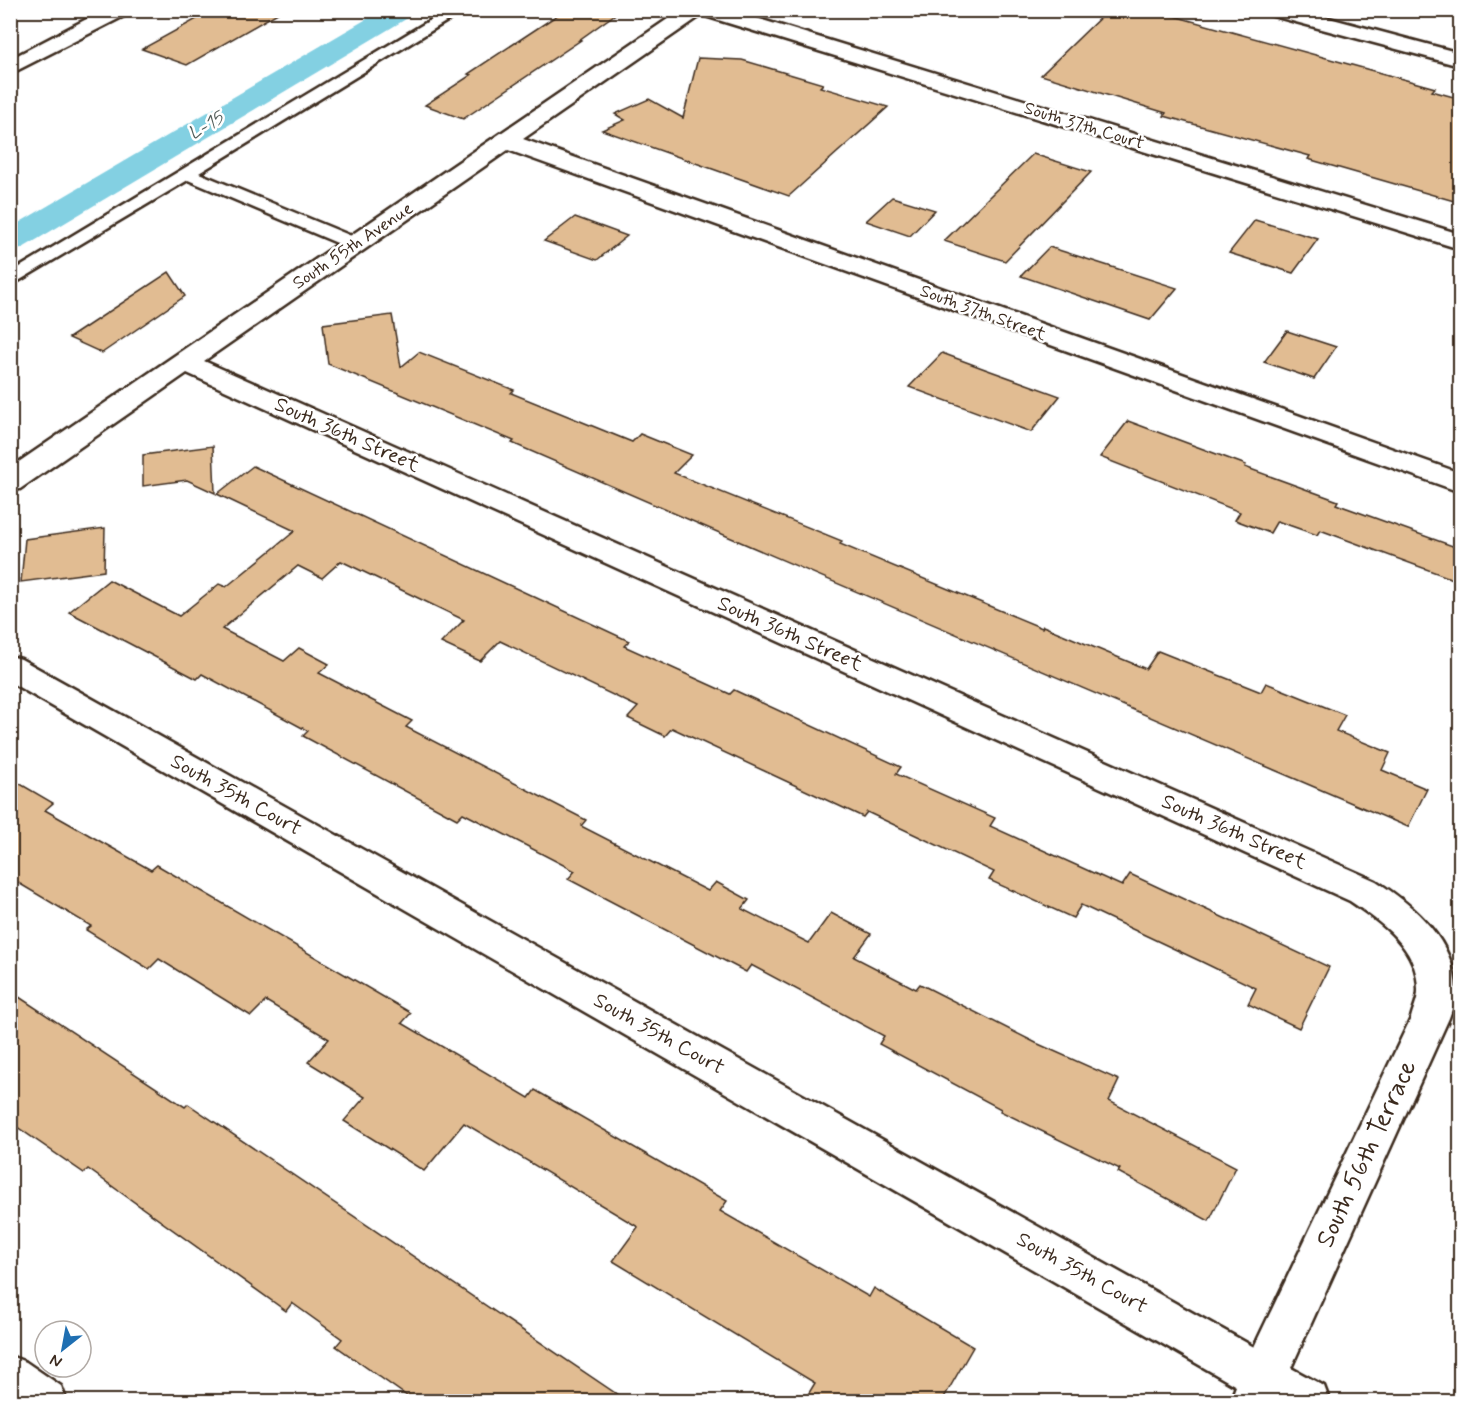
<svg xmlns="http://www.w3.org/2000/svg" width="1471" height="1412" font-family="Mynerve,sans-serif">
	<rect width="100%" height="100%" fill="#fff"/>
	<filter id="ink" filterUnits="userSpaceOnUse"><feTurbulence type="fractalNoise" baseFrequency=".0167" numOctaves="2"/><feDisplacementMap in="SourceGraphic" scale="12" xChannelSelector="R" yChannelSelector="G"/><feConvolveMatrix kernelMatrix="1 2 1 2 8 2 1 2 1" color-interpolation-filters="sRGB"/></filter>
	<g filter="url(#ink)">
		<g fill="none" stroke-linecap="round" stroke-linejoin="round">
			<polygon fill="#83d0e2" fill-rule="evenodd" points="382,10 415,10 411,16 21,249 10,251 10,228"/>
		</g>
		<g fill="#e1bc92" stroke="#3b2a1e" stroke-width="1.5">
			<polygon points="213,10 283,10 187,65 142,49"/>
			<polygon points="565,10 621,10 579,40 581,40 463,119 425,105 471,75 468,74"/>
			<polygon points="1108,10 1152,10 1435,88 1432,91 1461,99 1461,203 1308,159 1310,156 1164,116 1166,113 1041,75"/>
			<polygon points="698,58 742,60 823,84 820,87 888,107 789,196 602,130 625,120 615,114 649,99 683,118"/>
			<polygon points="1033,154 1091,172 1005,261 944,241"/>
			<polygon points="892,197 935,210 910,236 866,221"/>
			<polygon points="575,217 627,236 597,260 544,241"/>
			<polygon points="1255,220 1318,239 1293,273 1229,253"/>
			<polygon points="1049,247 1115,268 1177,288 1150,320 1021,276"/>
			<polygon points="169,272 185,296 102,353 69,338"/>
			<polygon points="392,315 401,367 419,352 514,390 511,393 632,442 640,434 692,455 674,473 842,541 840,544 1042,628 1043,626 1146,669 1158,651 1261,692 1266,683 1345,715 1336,731 1390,753 1382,770 1427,789 1408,827 752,547 512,443 514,441 328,364 323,324"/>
			<polygon points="1287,331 1336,347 1314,379 1264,362"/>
			<polygon points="942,353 985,369 1060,396 1031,432 909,387"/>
			<polygon points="1128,421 1246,465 1245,467 1338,501 1336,504 1461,549 1461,582 1320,530 1317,535 1277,521 1270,533 1235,520 1240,512 1100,457"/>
			<polygon points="213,446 215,493 187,480 143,486 143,455"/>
			<polygon points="253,466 629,641 624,646 730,694 734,690 901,767 896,774 995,818 990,826 1122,886 1130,874 1329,967 1299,1028 1248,1004 1256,988 1200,961 1081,905 1073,918 989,880 994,872 867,812 863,817 672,728 665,736 628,718 638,707 500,641 480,661 441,643 464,620 341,561 322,578 298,566 222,629 284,661 299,648 329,664 319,673 412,721 406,727 586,820 581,826 708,891 716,882 749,900 742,909 809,943 831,913 871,934 854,957 916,989 920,984 1036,1043 1119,1080 1109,1101 1236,1167 1209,1221 1118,1172 1120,1169 1000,1111 1001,1109 879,1044 884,1036 751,965 746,972 568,879 575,871 463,813 457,819 303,736 308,731 202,674 197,679 69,612 109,580 179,616 219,584 226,587 295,531 217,494"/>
			<polygon points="105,528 104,571 21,582 25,539"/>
			<polygon points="10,778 53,803 45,810 151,870 157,865 411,1013 402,1023 529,1098 535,1090 727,1201 720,1211 869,1297 874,1288 973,1347 942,1401 804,1401 815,1383 613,1261 638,1227 464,1123 424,1171 344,1121 365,1097 308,1062 329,1039 266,1001 251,1016 159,959 149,969 86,930 91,926 10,878"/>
			<polygon points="10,991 185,1107 188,1104 627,1401 414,1401 336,1346 342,1339 292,1303 286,1311 88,1169 84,1173 10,1122"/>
		</g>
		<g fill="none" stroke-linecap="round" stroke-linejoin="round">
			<defs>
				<polygon id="service" points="447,10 465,10 199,173 361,240 364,244 361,248 349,248 188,180 10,286 10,273"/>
				<g id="minor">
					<polygon points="104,10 131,10 128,14 10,74 10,59"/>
					<path d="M681 10H730L1460 234V249L702 15 523 139 1460 473V492L508 150 204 361 1376 881C1414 906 1455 940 1456 991 1456 1000 1452 1009 1449 1018L1291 1368 1324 1386 1330 1402H1230L1236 1386 10 682V656L21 659 1254 1347 1411 1018C1413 1009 1418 1000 1418 991 1419 948 1382 923 1350 901L187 373 20 489 10 491V468Z"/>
					<polygon points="1263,10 1299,10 1460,53 1460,66 1266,14"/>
					<polygon points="10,1356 26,1362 61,1386 67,1402 10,1402"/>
				</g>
			</defs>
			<use href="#service" stroke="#3b2a1e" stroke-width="5"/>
			<use href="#minor" stroke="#3b2a1e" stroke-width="5"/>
			<use href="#service" fill="#fff" fill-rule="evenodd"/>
			<use href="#minor" fill="#fff" fill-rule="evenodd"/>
		</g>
	</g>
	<g text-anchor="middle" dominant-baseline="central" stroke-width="5" stroke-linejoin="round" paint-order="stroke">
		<g font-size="18" font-style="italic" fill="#515c59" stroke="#fff">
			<text transform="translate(206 126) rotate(-31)">L-15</text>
		</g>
		<g font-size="18" fill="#3b2a1e" stroke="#fff">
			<text transform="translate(1084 126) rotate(17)">South 37th Court</text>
			<text transform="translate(353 246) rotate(-34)">South 55th Avenue</text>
			<text transform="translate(983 313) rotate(20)">South 37th Street</text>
		</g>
		<g font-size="21" fill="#3b2a1e" stroke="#fff">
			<text transform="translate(347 435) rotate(24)">South 36th Street</text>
			<text transform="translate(790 634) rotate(24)">South 36th Street</text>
			<text transform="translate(236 795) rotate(29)">South 35th Court</text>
			<text transform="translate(1234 832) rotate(24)">South 36th Street</text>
			<text transform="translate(659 1034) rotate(29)">South 35th Court</text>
			<text transform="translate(1082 1273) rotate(29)">South 35th Court</text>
		</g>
		<g font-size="26" fill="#3b2a1e" stroke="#fff">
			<text transform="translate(1367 1154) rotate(-65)">South 56th Terrace</text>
		</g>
	</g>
	<rect width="1471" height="1412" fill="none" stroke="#fff" stroke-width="36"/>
	<rect x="18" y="18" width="1435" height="1376" fill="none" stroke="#3b2a1e" stroke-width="2" filter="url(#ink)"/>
	<g transform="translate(63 1349) rotate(211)"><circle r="28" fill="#ffffff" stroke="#b1aaa5" stroke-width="1.5"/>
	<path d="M0-4.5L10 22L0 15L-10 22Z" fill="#1f6fb2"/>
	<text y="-9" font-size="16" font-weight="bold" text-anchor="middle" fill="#3b2a1e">N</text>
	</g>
</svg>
